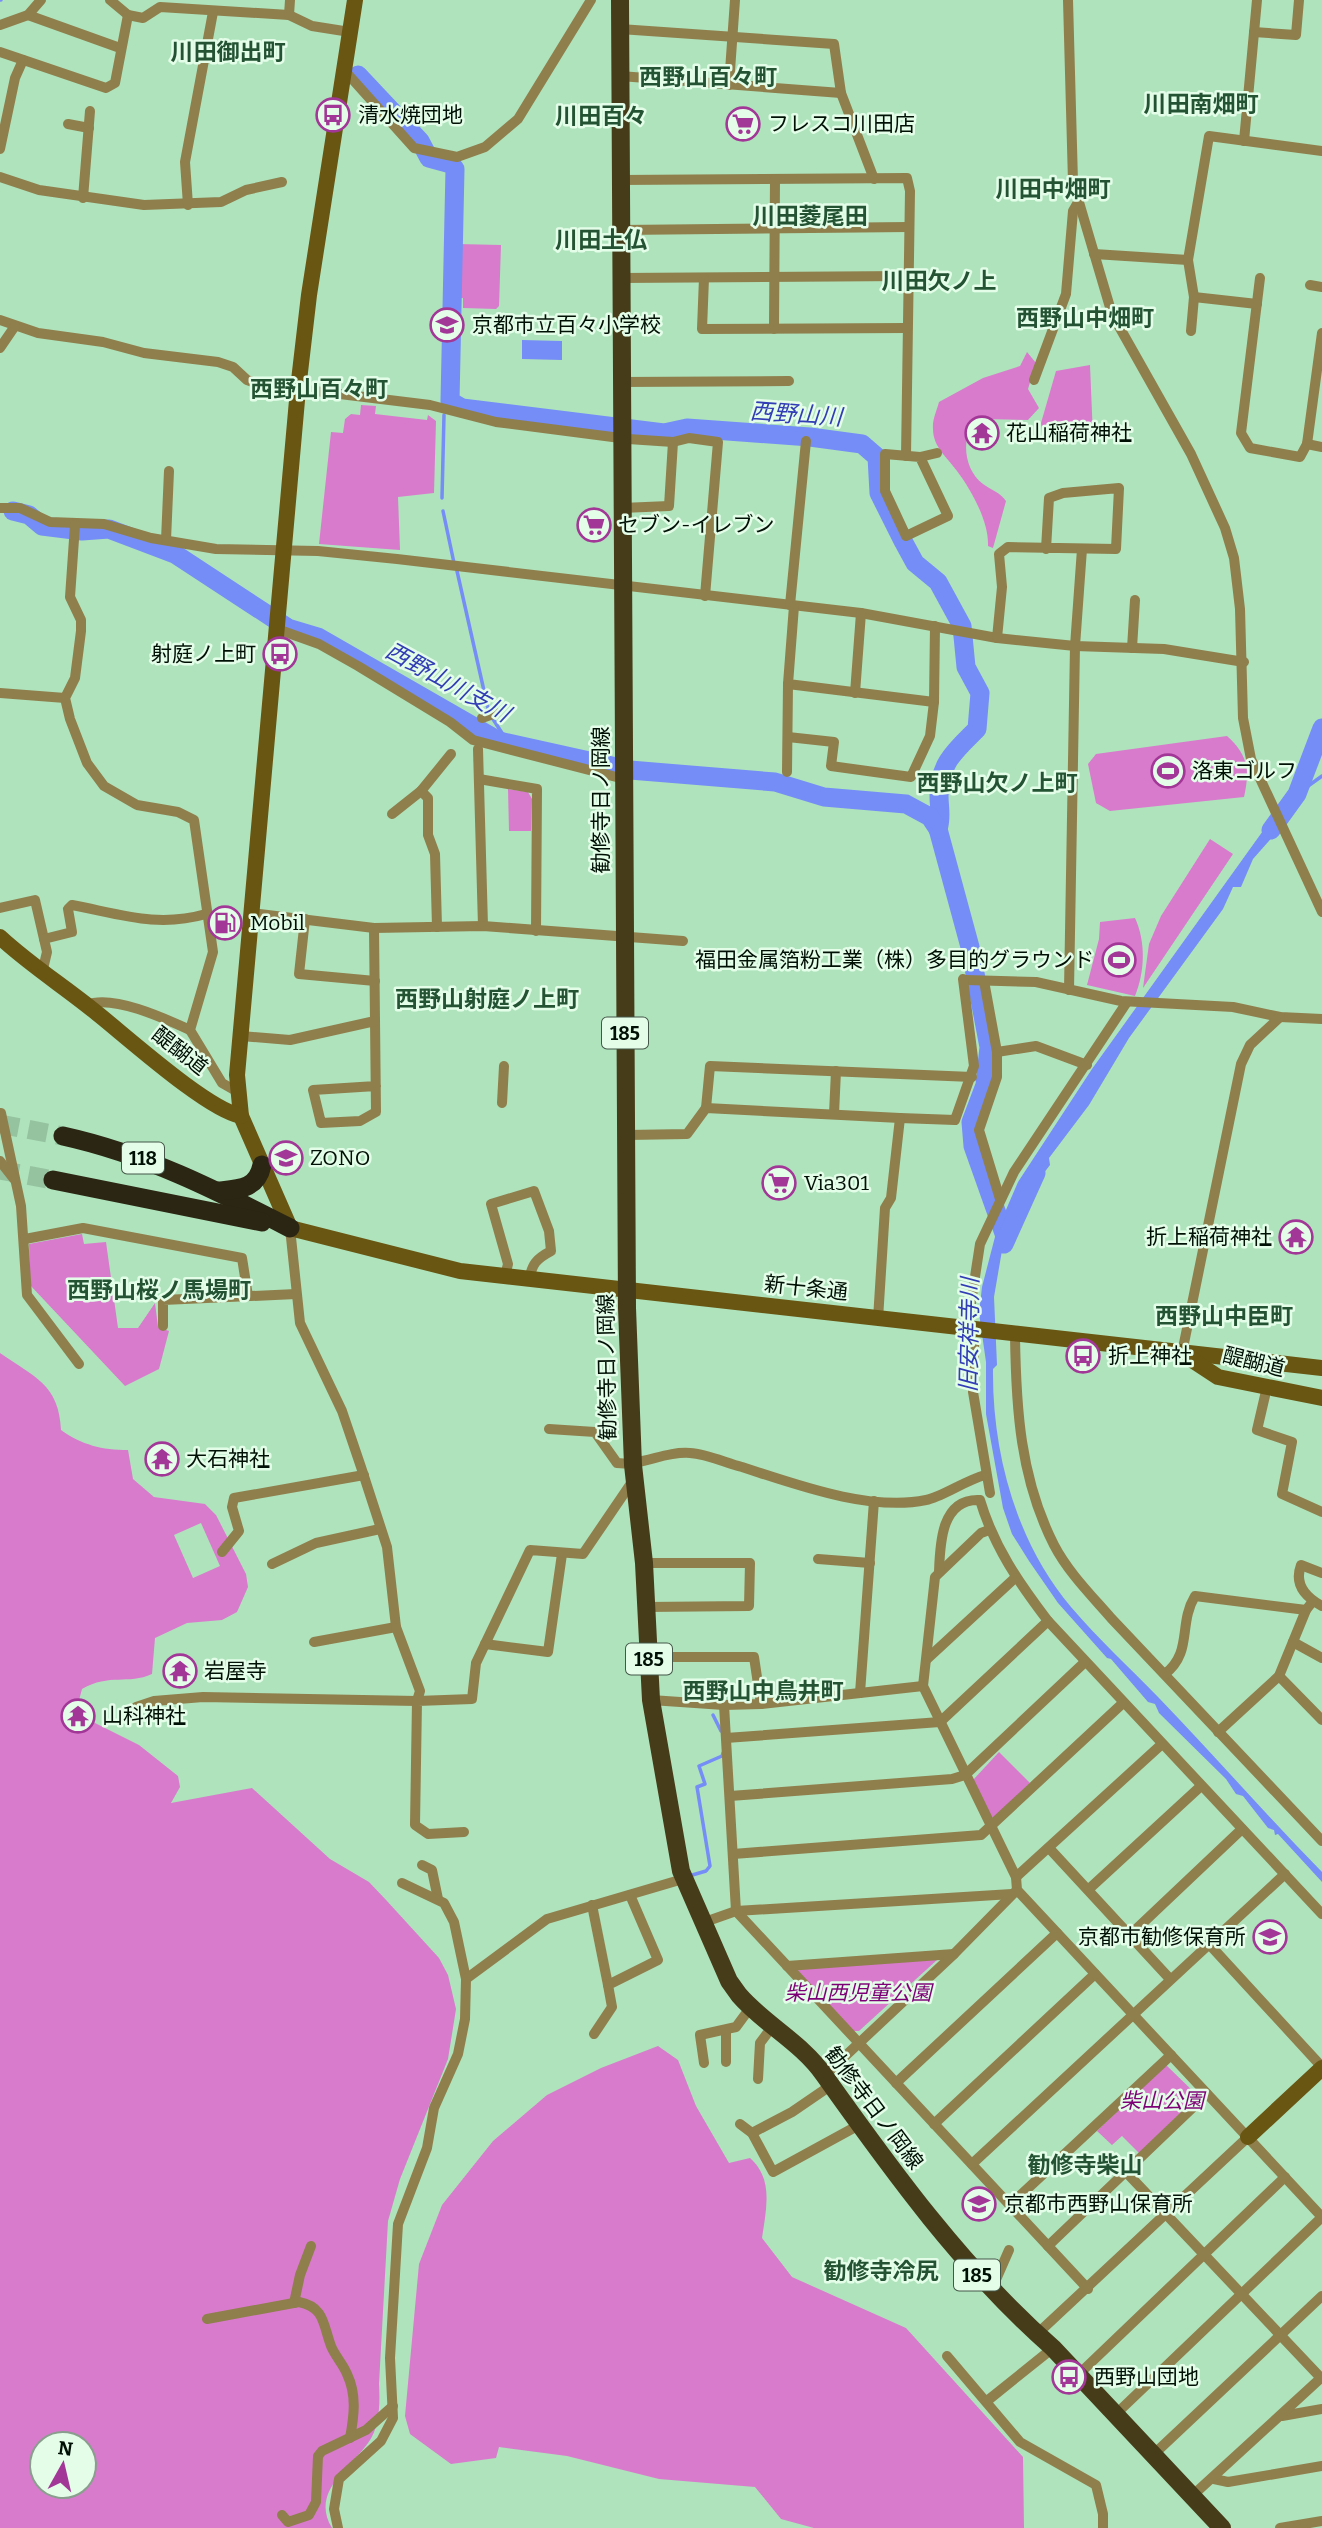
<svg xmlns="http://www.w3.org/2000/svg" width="1322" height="2528" font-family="Bitter,'Noto Sans JP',serif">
	<rect width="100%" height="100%" fill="#afe3bc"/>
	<g fill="#d87bcc" fill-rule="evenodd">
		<polygon points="457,244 501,245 499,306 496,309 463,308 463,298 453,298"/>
		<path d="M1027 352 1036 363 1028 389 1039 408 1028 420 983 419 972 422C962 442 964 469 983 484 991 490 1000 492 1006 501L993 548 988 546C989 522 972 491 957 471 947 457 933 447 933 429 932 420 937 410 939 402L983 378 1020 366Z"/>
		<polygon points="1090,365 1093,437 1042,433 1041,423 1056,371"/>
		<polygon points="361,405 376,406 375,414 427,420 428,415 436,421 434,493 398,497 400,550 319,544 331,432 343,433 345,419 351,414 360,415"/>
		<path d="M1227 736C1248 755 1250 770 1244 797L1110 811 1096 803 1088 764 1096 754Z"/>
		<polygon points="508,789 528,792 532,799 531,831 509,831"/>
		<polygon points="1210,839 1233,854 1143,988 1149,944 1161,916"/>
		<path d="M1135 918C1146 942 1145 972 1135 996L1087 985 1099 939 1100 922Z"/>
		<polygon points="82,1234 84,1244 106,1242 118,1328 138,1328 155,1303 158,1327 169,1331 159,1369 125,1386 30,1285 29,1244"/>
		<path d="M0 1353C34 1377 59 1384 61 1430 82 1445 102 1450 128 1450L133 1479 154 1497 205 1504 216 1515 246 1574 248 1587 237 1612 222 1620 187 1623 155 1638 152 1674C128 1685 110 1673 82 1689L78 1704 81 1716 139 1745 178 1776 180 1787 171 1803 252 1788 330 1859 369 1882 387 1901 439 1958 448 1975 456 2009 448 2059 400 2179 388 2221 379 2384C380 2403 380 2427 368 2443 350 2468 310 2492 332 2528H0ZM201 1523 220 1566 193 1578 174 1535ZM42 2444H84V2486H42Z"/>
		<polygon points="999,1752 1030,1783 995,1817 990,1817 973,1780"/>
		<polygon points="927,1958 937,1960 859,2031 853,2031 798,1971 799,1968"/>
		<path d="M658 2046 678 2060 696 2106 729 2163 750 2158C774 2179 766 2210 762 2238L792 2277 906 2328 1023 2457 1024 2528H814L781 2519 755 2487 659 2479 567 2456 499 2447 496 2458 451 2464 410 2434 405 2416 419 2264 442 2205 493 2141 547 2095 601 2068Z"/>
		<polygon points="1166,2065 1198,2096 1139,2153 1122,2136 1112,2145 1097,2131"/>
	</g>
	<g fill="#758df6">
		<polygon points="522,340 562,341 562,360 522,359"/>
		<path d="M1283 803 1291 816 1253 859 1241 887H1233L1223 909 1129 1038 1089 1105 1049 1158 1050 1165 1040 1178H1033L1006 1227 994 1297 997 1365 993 1369C992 1452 1016 1542 1071 1607 1099 1640 1129 1667 1159 1698 1215 1756 1266 1815 1322 1872V1882L1278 1834 1275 1835 1274 1830 1268 1828 1243 1796 1236 1794 1226 1779 1159 1713 1155 1704 1148 1702 1111 1659 1107 1658 1058 1603 1029 1561 1012 1534 1003 1508 986 1414V1362L979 1313 982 1287 996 1233 1018 1182 1092 1069Z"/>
	</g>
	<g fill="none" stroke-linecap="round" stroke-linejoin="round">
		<g stroke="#758df6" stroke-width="3.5">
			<polyline points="0,0 1,0"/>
			<polyline points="442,498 444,415"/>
			<polyline points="443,511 454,563"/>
			<polyline points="457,571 489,713 502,733 516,745"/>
			<polyline points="1297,794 1322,776"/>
			<polyline points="713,1715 721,1731"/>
			<polyline points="689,1876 706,1871 710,1866 697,1787 705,1784 699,1766 722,1756 723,1753"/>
		</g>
		<g stroke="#758df6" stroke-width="19">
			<path d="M358 75 420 141 429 158 451 164 455 169 450 401 462 408 664 433 687 428 810 437 862 444 877 457 879 493 903 541 915 563 938 582 962 626 966 667 980 693 977 729C956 750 939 763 939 796 939 808 942 817 938 829L970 947 989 1047 985 1085 971 1122 973 1146 1006 1239"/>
			<polyline points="13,511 29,515 42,526 82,531 109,529 175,554 288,628 318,637 499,741 630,770 775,782 824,797 906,804 930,817 938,829"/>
			<polyline points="1271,830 1297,794 1322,728"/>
			<polyline points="1004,1244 1036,1173"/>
		</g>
		<g stroke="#95c3a0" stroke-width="19" stroke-dasharray="19 10" stroke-linecap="butt">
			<polyline points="0,1124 63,1136"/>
			<polyline points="0,1170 53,1180"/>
		</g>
		<g stroke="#8f7f4d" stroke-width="10">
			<polyline points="110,0 128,15 143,18 160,7 289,15 312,26 350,32"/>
			<polyline points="1068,0 1073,182 1112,314 1191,454 1225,528 1234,558 1240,609 1243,718 1251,759 1322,912"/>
			<polyline points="28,15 120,48"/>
			<polyline points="289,15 290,0"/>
			<polyline points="0,25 28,15 41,0"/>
			<polyline points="620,29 834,44 841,93 874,179"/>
			<polyline points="1254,32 1296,35 1299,0"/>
			<polyline points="0,52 106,88 115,83 128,15"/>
			<polyline points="345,71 414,148 457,157 485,147 518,119 591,0"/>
			<polyline points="620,76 841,93"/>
			<polyline points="729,85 735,0"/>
			<polyline points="68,124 89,128"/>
			<polyline points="1244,141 1257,0"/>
			<polyline points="0,149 15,78 23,60"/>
			<polyline points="0,177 39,190 144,205 221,202 246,190 282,182"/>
			<polyline points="620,180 907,178 910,191 906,456"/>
			<polyline points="83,198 90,111"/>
			<polyline points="188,205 185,162 213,12"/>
			<polyline points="621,230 909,227"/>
			<polyline points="1094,254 1188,260"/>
			<polyline points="621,278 907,276"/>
			<polyline points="704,278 702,329 907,328"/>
			<polyline points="1260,278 1241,433 1250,448 1300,457 1307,444 1322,333"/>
			<polyline points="1310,285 1322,287"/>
			<polyline points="1194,297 1257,304"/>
			<polyline points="0,320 38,333 103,342 144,353 218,362 233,367 247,380 258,384 430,405 496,422 628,439 673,442 689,438 718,442 705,596"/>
			<polyline points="774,329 775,179"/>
			<polyline points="1191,331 1194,297 1188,260 1209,136 1322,151"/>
			<polyline points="0,348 15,326"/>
			<polyline points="1034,380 1066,294 1073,211 1077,204"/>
			<polyline points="621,382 789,381"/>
			<polyline points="1307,444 1322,447"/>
			<polyline points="920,457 948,516 906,536 885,491 885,454 920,457 937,453"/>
			<polyline points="0,508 20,508 50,522 104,524 151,538 216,549 318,551 397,559 861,613 997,638 1075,646 1164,649 1244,662"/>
			<polyline points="622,508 669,506 673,442"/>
			<polyline points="75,525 70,597 81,620 81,631 75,678 65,698 70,719 87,763 104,786 137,805 178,812 194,820 213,952 190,1030 222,1083 236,1091"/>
			<polyline points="166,540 169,471"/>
			<polyline points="790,605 806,441"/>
			<polyline points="794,606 788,684 934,702 935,626"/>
			<polyline points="277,629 319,644 358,666 450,722 473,740 624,779"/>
			<polyline points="997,638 1002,587 999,554 1008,547 1116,549 1119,488 1063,493 1049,498 1046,549"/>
			<polyline points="1132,648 1135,600"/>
			<polyline points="0,693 65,698"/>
			<polyline points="855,693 861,613"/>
			<polyline points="482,718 496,713"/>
			<polyline points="788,737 834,742 831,766 911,777 930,736 934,702"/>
			<polyline points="478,749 483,926"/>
			<polyline points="787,772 788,684"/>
			<polyline points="479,779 537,789 536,931"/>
			<polyline points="421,791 451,754"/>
			<polyline points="392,814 421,791 428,798 428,835 435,854 437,927"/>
			<polyline points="0,908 35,900 44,939"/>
			<polyline points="251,913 374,928 483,926 683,941"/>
			<polyline points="305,919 299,974 375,981"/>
			<polyline points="374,928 376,1112 360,1121 321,1123 313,1090 376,1086"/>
			<path d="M42 973 47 952 44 939 72 932 68 909 72 905C120 914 157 928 206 914"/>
			<polyline points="966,980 1036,982 1121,1001 1233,1007 1280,1017 1322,1019"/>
			<polyline points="984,981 997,1052 997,1077 979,1130 1000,1199"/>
			<polyline points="1069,990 1075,646 1082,549"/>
			<path d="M87 1005C112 994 166 1019 190 1030"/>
			<polyline points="241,1036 290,1040 375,1021"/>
			<polyline points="997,1052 1036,1046 1087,1065"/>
			<polyline points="502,1103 504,1066"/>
			<polyline points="706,1108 710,1066 972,1077"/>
			<polyline points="1,1113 21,1206 27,1295 79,1364"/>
			<polyline points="834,1114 836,1071"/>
			<polyline points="900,1118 955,1120 974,1066 963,979"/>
			<polyline points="627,1135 687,1134 706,1108 900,1118 891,1198 885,1208 878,1319"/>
			<polyline points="0,1161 14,1179"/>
			<polyline points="25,1239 83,1228 242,1258 248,1296"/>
			<path d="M505 1276 508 1264 491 1204 534 1191 549 1231 551 1251C536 1259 532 1264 529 1280"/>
			<polyline points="163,1326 163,1300 296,1294"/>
			<path d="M1015 1335C1016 1408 1020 1478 1054 1545 1068 1572 1091 1595 1111 1618L1322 1841"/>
			<polyline points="1182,1353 1241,1064 1250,1045 1280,1017"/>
			<polyline points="1267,1387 1257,1430 1292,1442 1282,1494 1322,1512"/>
			<path d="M549 1429 595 1432 617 1463C643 1466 664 1451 690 1453 707 1454 726 1463 742 1467 795 1484 870 1512 926 1500 942 1497 964 1481 985 1475"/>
			<polyline points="990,1493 973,1392 974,1345 967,1329 980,1244 1014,1172 1127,1002"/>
			<polyline points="989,1530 981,1533 935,1577 923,1686 1016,1877 1017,1890 1322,2217 1116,2414"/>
			<polyline points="222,1552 239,1531 232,1507 234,1498 364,1475"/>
			<polyline points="818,1559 870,1563"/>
			<polyline points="644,1563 750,1563 749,1606 646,1607"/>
			<polyline points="272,1564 316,1543 380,1529"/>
			<path d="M939 1572C940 1544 941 1498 980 1500 994 1547 1019 1583 1048 1621L1322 1914"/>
			<path d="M1322 1573 1301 1565C1294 1584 1305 1597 1322 1606"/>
			<polyline points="314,1642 396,1627"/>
			<polyline points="1293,1642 1322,1658"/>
			<polyline points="485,1644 548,1652 562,1554"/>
			<polyline points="648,1657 754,1657 761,1704"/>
			<polyline points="927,1659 1015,1578"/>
			<path d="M1165 1674C1193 1652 1178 1624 1195 1596L1306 1610"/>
			<polyline points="1279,1676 1322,1720"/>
			<polyline points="860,1693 874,1501"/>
			<polyline points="651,1700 724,1705 761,1704 923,1686"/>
			<polyline points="724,1705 736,1911 1088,2289"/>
			<polyline points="136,1707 154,1701 203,1697 417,1701 420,1691 396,1627 387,1547 361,1467 342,1411 300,1323 290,1228"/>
			<polyline points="1218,1732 1279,1676 1306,1610 1313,1601"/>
			<polyline points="726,1738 940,1722 1048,1621"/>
			<polyline points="730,1796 952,1779 965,1775 1085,1662"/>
			<polyline points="464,1832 428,1834 415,1825 417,1701 472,1699 476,1663 530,1550 583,1554 634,1479"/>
			<polyline points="1049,1848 1170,1979"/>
			<polyline points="733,1854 981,1835 1123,1703"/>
			<polyline points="422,1865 432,1870 438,1899"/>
			<polyline points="1016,1877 1162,1744"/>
			<polyline points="402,1883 444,1903 454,1922 466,1979"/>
			<polyline points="1089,1889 1201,1786"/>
			<polyline points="592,1905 608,1985"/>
			<polyline points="702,1923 736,1911 1012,1894"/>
			<polyline points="1130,1935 1242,1829"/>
			<polyline points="1209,1944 1322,2067"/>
			<polyline points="787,1966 954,1954"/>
			<polyline points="594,2034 612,2007 608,1985 658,1960 630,1895"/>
			<polyline points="726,2062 726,2030"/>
			<polyline points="704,2063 700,2035 736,2027 750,2008"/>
			<polyline points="825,2075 954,1954 1015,1892"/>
			<polyline points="758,2079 760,2043 772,2027"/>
			<polyline points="896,2083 1057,1933"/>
			<polyline points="740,2124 752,2133 773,2172 859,2125"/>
			<polyline points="934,2124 1095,1974"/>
			<polyline points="752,2133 792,2112 830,2086"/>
			<polyline points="972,2164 1285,1874"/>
			<polyline points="1126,2172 1321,2378"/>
			<polyline points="1010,2205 1171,2055"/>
			<polyline points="1048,2246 1207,2094"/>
			<polyline points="991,2291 1009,2250"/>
			<polyline points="294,2303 300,2275 311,2246"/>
			<path d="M207 2319 299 2302C325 2307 323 2325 331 2346 335 2356 343 2364 347 2374 357 2395 354 2416 350 2438"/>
			<polyline points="1037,2334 1248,2137"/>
			<polyline points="947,2356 1020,2442 1096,2485 1103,2514 1103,2528"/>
			<polyline points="1078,2375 1285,2177"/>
			<polyline points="987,2401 1053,2348"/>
			<polyline points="1282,2416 1322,2409"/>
			<polyline points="1153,2455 1322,2296"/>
			<polyline points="1214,2479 1228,2482 1322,2466"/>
			<polyline points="1192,2496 1322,2377"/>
			<polyline points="282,2515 288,2522 309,2515 316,2502 318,2456 322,2451 366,2430 393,2406"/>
			<polyline points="338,2528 334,2509 339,2479 381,2441 393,2418 390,2358 398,2224 427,2148 434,2108 458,2054 465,2019 466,1979 547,1919 683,1879"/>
			<polyline points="1280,2528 1322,2521"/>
		</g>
		<g stroke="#695613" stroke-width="16">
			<polyline points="355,0 309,295 298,389 237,1075 241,1116 290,1228 460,1271 1322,1368"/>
			<path d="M0 937C29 964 62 985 93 1010 125 1035 206 1109 241 1116"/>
			<polyline points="1183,1354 1218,1377 1322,1398"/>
			<polyline points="1248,2137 1322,2068"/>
		</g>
		<path stroke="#473c19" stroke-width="18" d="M620 0 627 1308 633 1465 644 1563 651 1700 681 1871 729 1981 739 1995C764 2024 802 2043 824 2075 893 2172 963 2269 1053 2348L1222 2528"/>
		<g stroke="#2b2513" stroke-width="19">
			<path d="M63 1136C145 1154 216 1190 290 1228"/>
			<polyline points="53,1180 262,1222"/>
			<path d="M219 1191C240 1189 257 1189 262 1165"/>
		</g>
	</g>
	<defs>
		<symbol id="bus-ring" viewBox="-11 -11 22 22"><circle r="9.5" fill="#e3fde9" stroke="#a33798" stroke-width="1.5"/><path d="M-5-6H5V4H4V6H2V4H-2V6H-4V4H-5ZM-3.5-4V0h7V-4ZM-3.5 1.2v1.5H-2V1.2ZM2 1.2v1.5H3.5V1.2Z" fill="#a33798"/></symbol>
		<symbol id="supermarket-ring" viewBox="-11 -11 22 22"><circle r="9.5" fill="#e3fde9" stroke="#a33798" stroke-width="1.5"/><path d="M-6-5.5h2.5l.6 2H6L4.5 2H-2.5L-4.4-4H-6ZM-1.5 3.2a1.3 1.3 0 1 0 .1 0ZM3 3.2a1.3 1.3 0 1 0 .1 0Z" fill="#a33798"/></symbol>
		<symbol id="school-ring" viewBox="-11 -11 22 22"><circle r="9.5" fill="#e3fde9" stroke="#a33798" stroke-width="1.5"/><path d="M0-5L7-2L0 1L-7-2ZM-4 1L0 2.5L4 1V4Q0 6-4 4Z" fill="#a33798"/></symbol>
		<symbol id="temple-ring" viewBox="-11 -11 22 22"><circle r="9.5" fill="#e3fde9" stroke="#a33798" stroke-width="1.5"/><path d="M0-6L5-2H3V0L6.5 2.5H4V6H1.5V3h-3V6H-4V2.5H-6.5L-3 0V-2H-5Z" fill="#a33798"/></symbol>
		<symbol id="stadium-ring" viewBox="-11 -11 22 22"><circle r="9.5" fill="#e3fde9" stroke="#a33798" stroke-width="1.5"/><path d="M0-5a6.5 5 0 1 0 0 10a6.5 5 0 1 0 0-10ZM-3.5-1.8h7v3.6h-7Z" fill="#a33798"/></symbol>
		<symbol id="fuel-ring" viewBox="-11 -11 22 22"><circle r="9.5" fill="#e3fde9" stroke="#a33798" stroke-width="1.5"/><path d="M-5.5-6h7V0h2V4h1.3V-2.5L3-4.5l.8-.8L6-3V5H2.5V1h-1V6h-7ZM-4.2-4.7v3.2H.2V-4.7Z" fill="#a33798"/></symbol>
	</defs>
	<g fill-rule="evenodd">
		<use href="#bus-ring" x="314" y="96" width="38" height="38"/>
		<use href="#supermarket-ring" x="724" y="105" width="38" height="38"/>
		<use href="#school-ring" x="428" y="306" width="38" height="38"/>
		<use href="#temple-ring" x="963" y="414" width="38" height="38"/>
		<use href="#supermarket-ring" x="575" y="506" width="38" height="38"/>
		<use href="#bus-ring" x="261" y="635" width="38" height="38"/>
		<use href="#stadium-ring" x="1149" y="752" width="38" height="38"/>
		<use href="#fuel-ring" x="206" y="904" width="38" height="38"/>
		<use href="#stadium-ring" x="1100" y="941" width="38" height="38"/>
		<use href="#school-ring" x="267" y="1139" width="38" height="38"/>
		<use href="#supermarket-ring" x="760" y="1164" width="38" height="38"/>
		<use href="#temple-ring" x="1277" y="1218" width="38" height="38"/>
		<use href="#bus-ring" x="1064" y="1337" width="38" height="38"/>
		<use href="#temple-ring" x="143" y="1440" width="38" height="38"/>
		<use href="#temple-ring" x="161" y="1652" width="38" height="38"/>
		<use href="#temple-ring" x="59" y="1697" width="38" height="38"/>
		<use href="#school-ring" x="1251" y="1918" width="38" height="38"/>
		<use href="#school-ring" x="960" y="2185" width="38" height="38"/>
		<use href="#bus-ring" x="1050" y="2358" width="38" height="38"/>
	</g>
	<g text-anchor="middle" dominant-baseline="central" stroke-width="5" stroke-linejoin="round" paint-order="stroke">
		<g fill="#e3fde9" stroke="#455749" stroke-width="2">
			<rect x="602" y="1017.5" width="46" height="31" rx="5"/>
			<rect x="122" y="1142.5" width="42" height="31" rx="5"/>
			<rect x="626" y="1643.5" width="46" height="31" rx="5"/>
			<rect x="954" y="2259.5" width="46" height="31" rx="5"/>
		</g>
		<g font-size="19" font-weight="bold" fill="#011004">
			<text x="625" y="1033">185</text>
			<text x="143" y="1158">118</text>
			<text x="649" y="1659">185</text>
			<text x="977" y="2275">185</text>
		</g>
		<g font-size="21" fill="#011004" stroke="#e3fde9" text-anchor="start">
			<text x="358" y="115">清水焼団地</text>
			<text x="768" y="124">フレスコ川田店</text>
			<text x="472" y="325">京都市立百々小学校</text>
			<text x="1006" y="433">花山稲荷神社</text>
			<text x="618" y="525">セブン-イレブン</text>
			<text x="256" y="654" text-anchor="end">射庭ノ上町</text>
			<text x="1192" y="771">洛東ゴルフ</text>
			<text x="250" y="923">Mobil</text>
			<text x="1094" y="960" text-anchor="end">福田金属箔粉工業（株）多目的グラウンド</text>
			<text x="310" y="1158">ZONO</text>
			<text x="804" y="1183">Via301</text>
			<text x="1272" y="1237" text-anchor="end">折上稲荷神社</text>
			<text x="1108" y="1356">折上神社</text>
			<text x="186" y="1459">大石神社</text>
			<text x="204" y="1671">岩屋寺</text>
			<text x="102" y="1716">山科神社</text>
			<text x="1246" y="1937" text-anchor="end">京都市勧修保育所</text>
			<text x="1004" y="2204">京都市西野山保育所</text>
			<text x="1094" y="2377">西野山団地</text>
		</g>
		<g font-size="21" fill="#011004" stroke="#e3fde9">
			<text transform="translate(601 800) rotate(-90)">勧修寺日ノ岡線</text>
			<text transform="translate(180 1051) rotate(38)">醍醐道</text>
			<text transform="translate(806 1288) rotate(6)">新十条通</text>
			<text transform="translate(1254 1362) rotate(14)">醍醐道</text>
			<text transform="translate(607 1367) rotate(-91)">勧修寺日ノ岡線</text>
			<text transform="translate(874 2108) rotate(53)">勧修寺日ノ岡線</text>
		</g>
		<g font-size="21" font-style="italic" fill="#7e0076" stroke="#e3fde9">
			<text x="858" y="1993">柴山西児童公園</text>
			<text x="1162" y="2101">柴山公園</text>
		</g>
		<g font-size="23" font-weight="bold" fill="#235332" stroke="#e3fde9">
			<text x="228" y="52">川田御出町</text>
			<text x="708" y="77">西野山百々町</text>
			<text x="1201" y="104">川田南畑町</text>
			<text x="601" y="116">川田百々</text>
			<text x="1053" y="189">川田中畑町</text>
			<text x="810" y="216">川田菱尾田</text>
			<text x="601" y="240">川田土仏</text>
			<text x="939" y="281">川田欠ノ上</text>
			<text x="1085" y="318">西野山中畑町</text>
			<text x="319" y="389">西野山百々町</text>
			<text x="997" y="783">西野山欠ノ上町</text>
			<text x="487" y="999">西野山射庭ノ上町</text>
			<text x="159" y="1290">西野山桜ノ馬場町</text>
			<text x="1224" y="1316">西野山中臣町</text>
			<text x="763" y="1691">西野山中鳥井町</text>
			<text x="1085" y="2165">勧修寺柴山</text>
			<text x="881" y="2271">勧修寺冷尻</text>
		</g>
		<g font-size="23" font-style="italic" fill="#323db5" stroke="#e3fde9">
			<text transform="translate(796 414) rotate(4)">西野山川</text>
			<text transform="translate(448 682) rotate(29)">西野山川支川</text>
			<text transform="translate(969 1335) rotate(-89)">旧安祥寺川</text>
		</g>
	</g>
	<g transform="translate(63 2465) rotate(8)"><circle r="33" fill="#e3fde9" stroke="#899e8d" stroke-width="2"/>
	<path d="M0-5L12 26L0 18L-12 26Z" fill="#a33798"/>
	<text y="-10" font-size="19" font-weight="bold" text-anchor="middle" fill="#011004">N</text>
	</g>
</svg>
